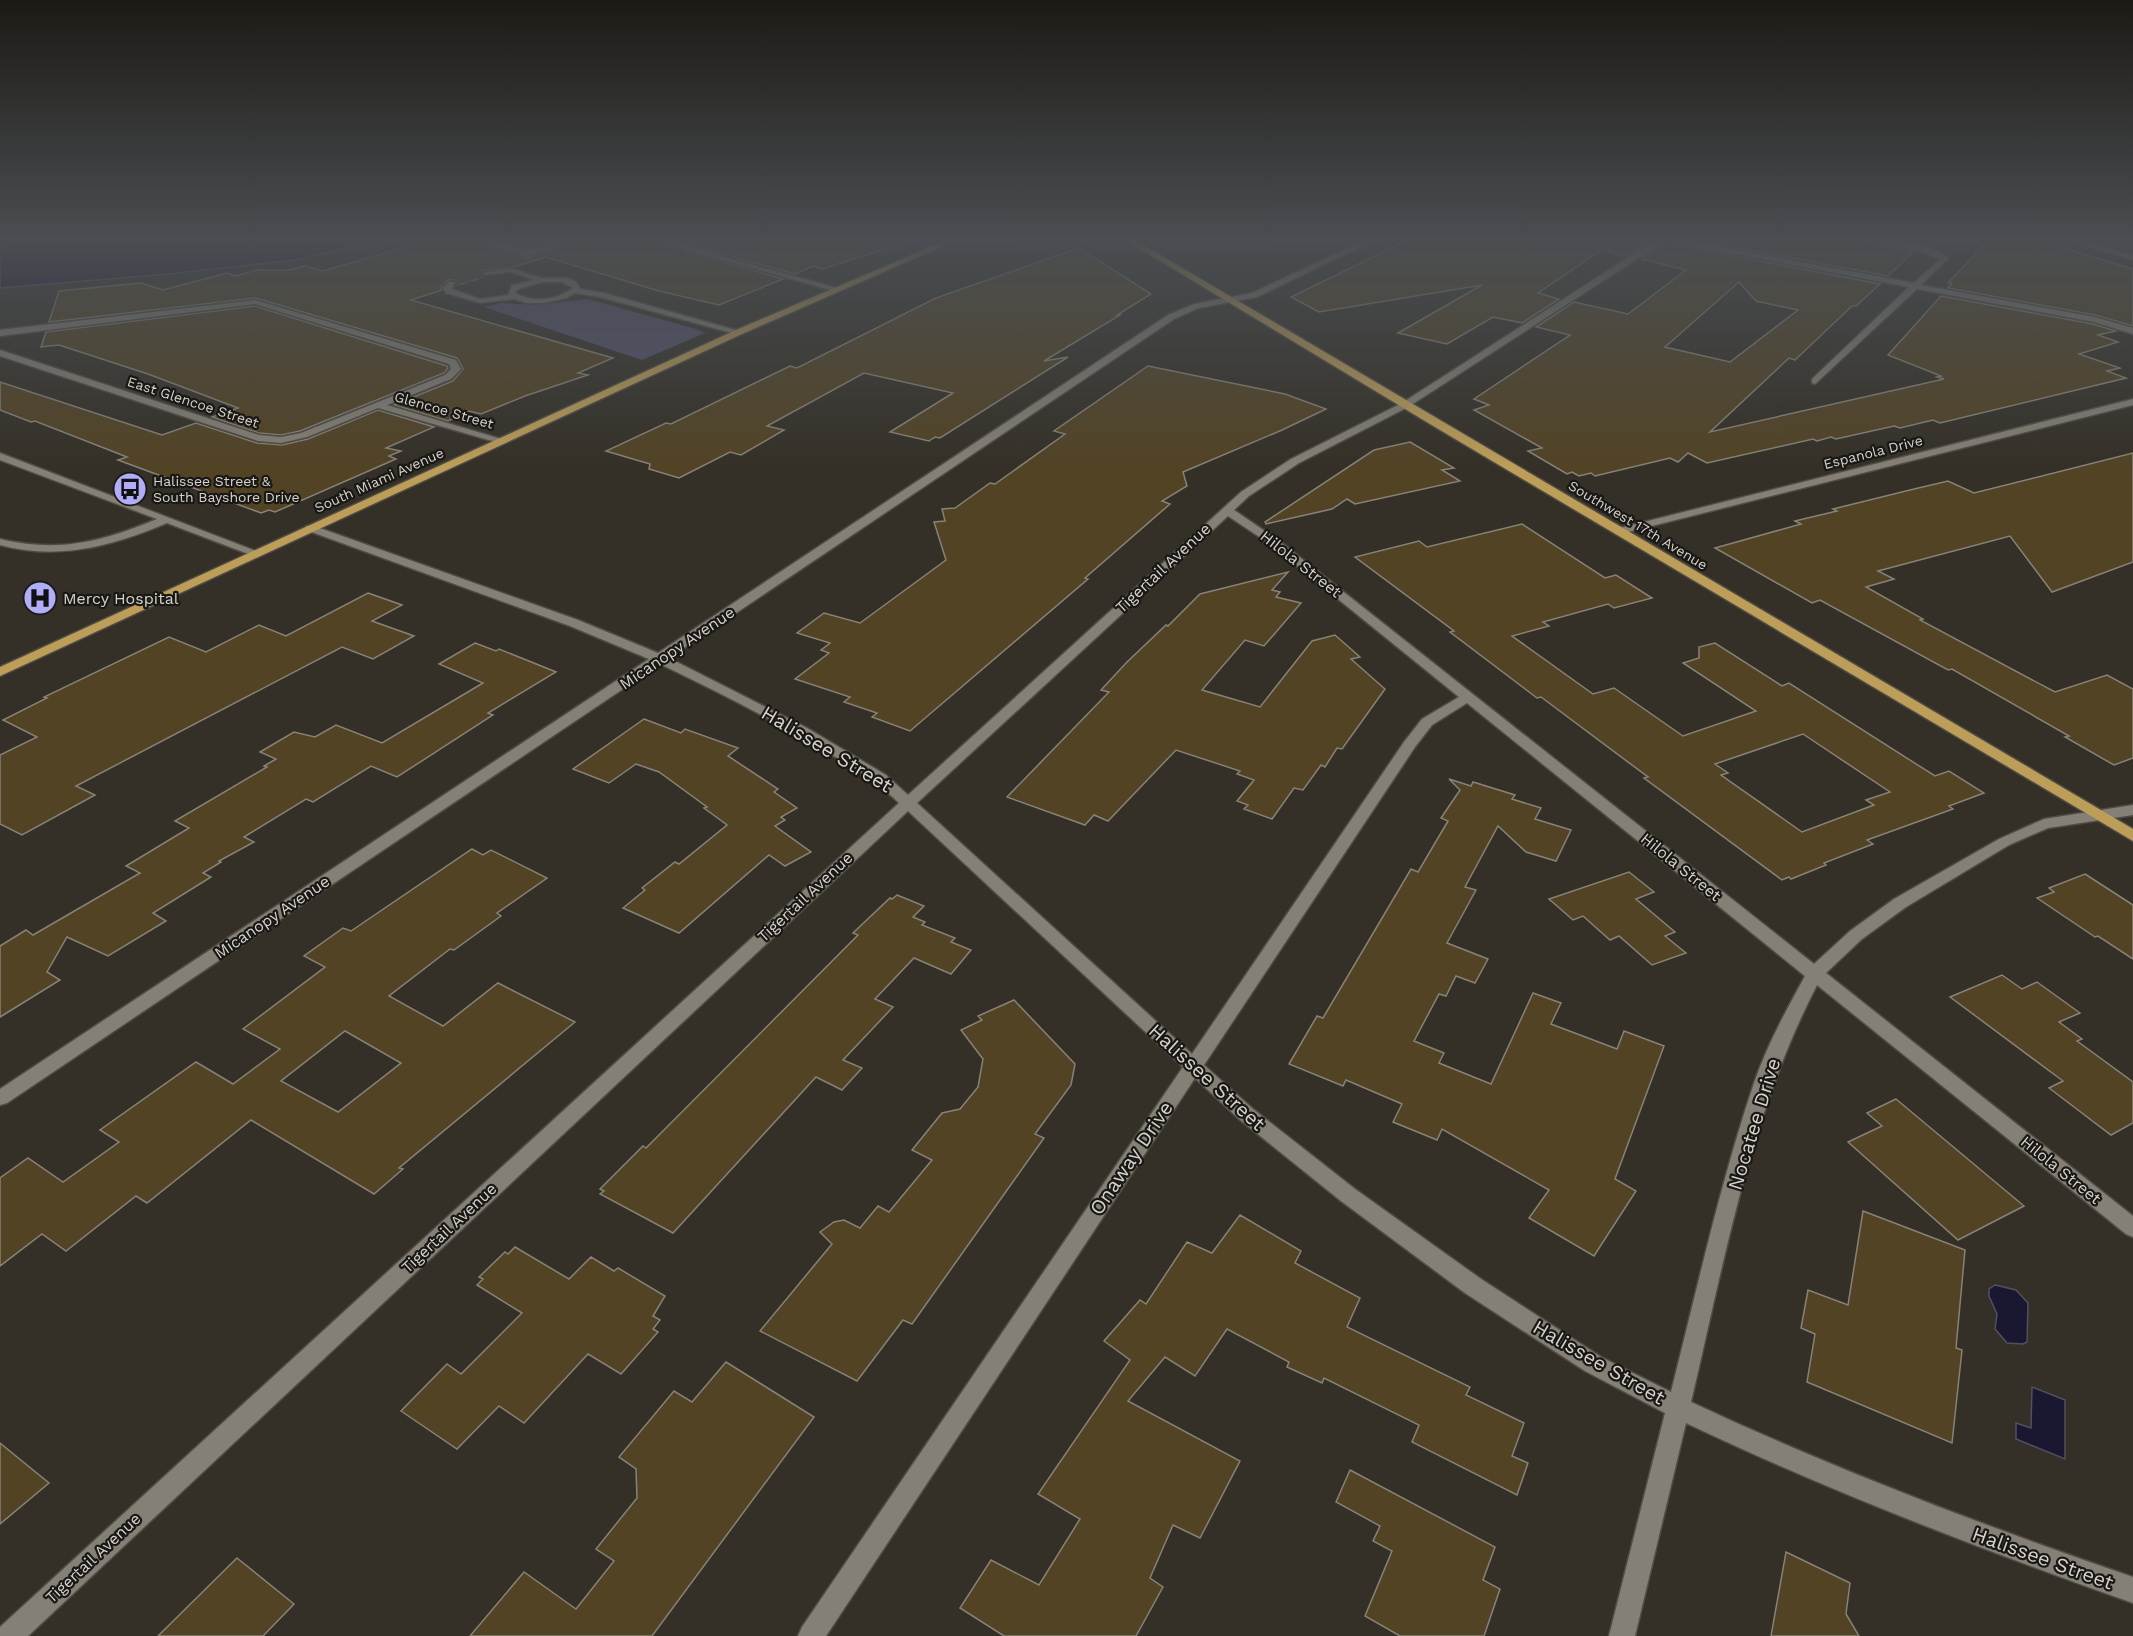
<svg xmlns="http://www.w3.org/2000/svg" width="2133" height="1636" font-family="'Work Sans',sans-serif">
	<rect width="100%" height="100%" fill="#343027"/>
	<polygon fill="#53526c" points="588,299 696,329 705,333 642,360 484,307 501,303 535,305"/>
	<g fill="#1a1731" stroke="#524f60" stroke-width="1.5">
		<polygon points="0,239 386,239 295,260 168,274 0,288"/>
		<polygon points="1995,1285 2016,1290 2028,1303 2027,1342 2023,1344 2007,1343 1995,1329 1997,1314 1989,1296 1989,1289"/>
		<polygon points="2032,1387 2065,1400 2065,1459 2016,1439 2016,1423 2031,1428"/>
	</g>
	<g fill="#524325" stroke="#878277" stroke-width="1.5" fill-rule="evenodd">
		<polygon points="411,239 466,239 518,254 525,259 580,239 646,239 783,279 719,305 659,291 546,257 514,267 482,271 480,274 484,277 456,286 456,280 448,280 441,287 442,290 411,300 613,358 578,373 588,375 525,396 481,414 469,411 448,421 394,405 453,381 463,369 457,358 256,298 49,322 59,291 141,283 163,290 227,273 235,276 257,270 289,270 305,266 323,271 410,246"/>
		<polygon points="489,239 563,239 534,248"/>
		<polygon points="668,239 899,239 900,244 823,269 813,266 795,274"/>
		<polygon points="1410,239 1653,239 1627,256 1609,252 1609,245 1538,293 1559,299 1522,323 1493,317 1447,344 1398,333 1482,285 1319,312 1291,297"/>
		<polygon points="1690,239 1855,239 1857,241 1913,252 1888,276"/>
		<polygon points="1990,239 2033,239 2133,269 2133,326 2095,315 1948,288 1952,283 1948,283"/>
		<path d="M1665 243 1880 284 1856 306H1852L1795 360 1789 358 1710 432 1944 379 1937 377 1941 376 1888 355 1941 296 2093 324 2116 331 2098 335 2118 342 2079 354 2120 368 2107 371 2126 378 1940 423 1933 420 1900 428 1894 426 1836 439 1831 437 1817 441 1813 439 1707 463 1688 453 1678 462 1670 458 1595 476 1591 473 1579 476 1572 472 1567 474 1528 451 1542 448 1474 410 1489 405 1474 399 1570 335 1536 327 1574 302 1628 314 1686 270 1642 259ZM1739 282 1756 301 1798 310 1730 362 1665 347Z"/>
		<polygon points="1079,248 1151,294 1117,315 1120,315 1044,361 1068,357 940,438 935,437 929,441 890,432 953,393 864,373 767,426 784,430 741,455 730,452 679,478 649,469 650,464 606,451 666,423 671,424 790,366 797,368 936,298"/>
		<polygon points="255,306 447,366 448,368 444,373 300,431 281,435 259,433 212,417 238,408 148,374 59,345 41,347 46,332"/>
		<polygon points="1148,366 1285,394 1326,409 1282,430 1183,472 1187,486 1162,501 1170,504 1085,578 1088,579 910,731 872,717 877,713 844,702 850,697 795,679 829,653 821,650 830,643 797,633 824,613 860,623 946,560 934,522 945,521 942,509 955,508 990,483 995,484 1065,434 1054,431"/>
		<polygon points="0,382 162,435 196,423 257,443 282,445 308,439 378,410 434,427 386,448 401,451 389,456 396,459 275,512 269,510 261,513 118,460 127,457 35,421 31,422 0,410"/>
		<polygon points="1410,442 1454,468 1442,470 1460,481 1355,504 1347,499 1332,509 1266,524 1265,522 1374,450"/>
		<polygon points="2133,453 2133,562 2052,592 2010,536 1878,571 1894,579 1866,587 1923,619 1920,620 2055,692 2107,675 2133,689 2133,758 2114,765 2065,737 2069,736 1952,669 1948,670 1820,600 1812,603 1715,548 1801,524 1795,521 1837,511 1833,509 1910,490 1948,481 1974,493"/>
		<path d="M1522 524 1605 578 1616 575 1652 598 1614 608 1608 604 1543 622 1549 626 1512 636 1593 694 1614 688 1683 736 1756 711 1683 663 1699 658V647L1715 643 1782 686 1789 683 1935 776 1949 771 1984 793 1949 806 1953 809 1867 840 1873 844 1824 863 1826 865 1791 879 1789 877 1782 880 1644 778 1648 777 1541 697 1537 698 1450 632 1454 631 1355 557 1419 541 1427 547ZM1803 734 1890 792 1866 800 1874 805 1802 832 1721 775 1728 773 1715 764Z"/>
		<polygon points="1288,572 1272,590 1280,592 1276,597 1301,603 1264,646 1245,640 1202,690 1260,707 1312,641 1335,635 1360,657 1351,659 1385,689 1342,749 1337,748 1325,767 1321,765 1303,790 1294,788 1272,819 1244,809 1248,805 1237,801 1254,780 1237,774 1240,771 1176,750 1108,821 1094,815 1085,825 1007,797 1109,692 1101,690 1127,662 1166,625 1168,626 1200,594"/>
		<polygon points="368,593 402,605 372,621 414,636 373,659 342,647 76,786 95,795 22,835 0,824 0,755 37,737 3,720 47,698 44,697 169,637 206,652 259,625 286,636"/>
		<polygon points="475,643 496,651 499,649 556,672 488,713 493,715 397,777 371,766 313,802 306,799 244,837 254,842 219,861 221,862 203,873 211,877 153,913 166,921 108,956 67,937 47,972 60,980 0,1017 0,946 26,930 33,935 140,873 126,866 189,828 175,821 267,767 264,766 276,759 260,752 294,732 315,737 336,725 382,743 483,683 439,664"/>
		<polygon points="644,719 681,733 685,729 738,748 728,756 778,789 774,792 797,808 781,817 785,820 775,826 811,852 785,866 769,855 679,933 623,908 645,890 642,888 675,862 679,864 727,825 704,808 707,807 659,772 636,764 609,783 573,769"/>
		<polygon points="1449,779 1471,786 1473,782 1515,795 1512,799 1541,808 1535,819 1571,830 1556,861 1526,852 1498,826 1465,887 1476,890 1447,943 1488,959 1475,983 1456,976 1446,996 1439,994 1414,1041 1444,1053 1439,1063 1491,1084 1533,993 1561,1003 1551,1024 1617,1049 1624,1031 1664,1046 1615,1179 1636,1191 1594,1256 1529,1218 1549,1190 1442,1129 1437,1140 1393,1122 1402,1104 1346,1080 1343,1086 1289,1064 1317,1016 1323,1018 1411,869 1418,872 1448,821 1441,818 1460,790"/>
		<path d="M472 849 483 855 491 850 547 878 497 913 501 916 454 950 450 949 389 996 443 1026 498 983 575 1022 399 1168 403 1169 374 1194 251 1120 147 1203 136 1196 66 1251 42 1234 0 1266V1178L28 1158 63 1182 119 1142 100 1130 196 1062 233 1084 280 1049 243 1029 325 967 304 956 343 928 351 931ZM345 1031 401 1063 338 1112 281 1081Z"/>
		<polygon points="1629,872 1654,892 1636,899 1675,932 1665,936 1686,953 1652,965 1619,936 1610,940 1583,916 1573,920 1549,899"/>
		<polygon points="2085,874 2133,905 2133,959 2098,936 2095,937 2037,898 2054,892 2049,888"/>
		<polygon points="897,895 924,906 913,917 925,922 922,925 955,938 951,942 971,950 951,974 914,958 875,999 893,1007 843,1060 862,1068 842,1090 816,1077 673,1233 600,1194 604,1191 600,1189 643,1146 646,1148 657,1137 858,935 853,933 890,898 892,899"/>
		<polygon points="2002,975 2022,989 2037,982 2080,1013 2059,1022 2082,1039 2077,1041 2133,1082 2133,1123 2111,1135 2049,1088 2063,1081 1950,997"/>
		<polygon points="1014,1000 1075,1064 1071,1085 1035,1134 1044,1138 912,1324 903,1320 857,1381 760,1331 832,1244 820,1232 834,1222 844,1220 860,1228 878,1206 889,1212 932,1160 912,1150 942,1113 960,1109 978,1087 983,1059 961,1030 982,1020 978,1016"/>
		<polygon points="1896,1099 2024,1206 1958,1240 1848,1142 1882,1126 1867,1113"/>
		<polygon points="1863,1211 1965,1250 1956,1348 1962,1350 1952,1443 1807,1382 1815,1334 1801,1328 1808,1290 1848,1305"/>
		<polygon points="1240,1215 1301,1251 1295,1263 1360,1298 1347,1327 1470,1387 1466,1395 1524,1423 1512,1456 1528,1463 1517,1495 1412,1442 1419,1425 1324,1378 1322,1383 1287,1367 1289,1362 1227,1329 1195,1376 1165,1357 1128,1401 1240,1461 1200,1538 1173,1525 1150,1578 1163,1587 1136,1636 1004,1636 960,1608 991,1560 1039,1585 1080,1519 1038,1494 1130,1360 1104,1341 1140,1300 1146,1304 1187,1242 1212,1253"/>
		<polygon points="515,1247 569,1279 591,1257 614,1271 618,1268 665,1296 653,1316 660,1320 653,1329 658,1332 621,1374 588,1354 524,1423 499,1406 457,1449 401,1411 447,1364 461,1374 522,1313 477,1285 483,1279 479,1277 505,1252 508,1254"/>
		<polygon points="726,1362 814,1417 652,1636 470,1636 524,1572 576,1609 614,1561 596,1549 637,1498 636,1469 619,1457 674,1391 692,1402"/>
		<polygon points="0,1443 49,1483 0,1524"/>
		<polygon points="1350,1470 1495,1547 1483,1580 1500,1589 1484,1636 1400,1636 1365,1616 1392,1551 1373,1541 1380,1526 1336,1502"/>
		<polygon points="1786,1552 1850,1583 1846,1614 1859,1636 1771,1636"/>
		<polygon points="237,1558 294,1604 263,1636 158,1636"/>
	</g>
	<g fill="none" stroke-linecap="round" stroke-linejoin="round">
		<polyline stroke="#4c4840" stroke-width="8" stroke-dasharray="8 4.5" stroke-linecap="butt" points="452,284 486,273"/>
		<defs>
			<g id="minor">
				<path d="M468 239C489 238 508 248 528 250 544 252 561 238 578 239L524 257 520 255 522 253Z"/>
				<polygon points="648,239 660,239 841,289 834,291"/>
				<path d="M1367 239H1377L1257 297 1199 308 1174 319 669 658 807 728 886 775 908 795 1241 492 1291 459 1402 403 1657 239H1678L1914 283 1940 259 1920 251 1857 239C1885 238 1926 242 1949 258L1921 285 2095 317 2133 328V334L2094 322 1917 289 1815 384 1812 383V379L1909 287 1665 241 1408 407 1299 463 1249 496 1234 510 1278 540 1814 964 1850 931 1894 899 1999 839 2044 819 2133 805V815L2048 828 2009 845 1906 907 1862 939 1826 973 2133 1216V1237L2126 1234 1817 985C1750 1114 1724 1262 1691 1402 1836 1470 1982 1525 2133 1577V1603C1981 1549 1831 1492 1686 1423L1635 1636H1609L1665 1413 1585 1371 1465 1293 1341 1201 1239 1119 1195 1078 826 1636H798L802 1627 1183 1067 908 811 28 1636H0V1627L899 803C874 779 849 765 820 748 768 717 714 690 660 664L7 1103 0 1105V1089L649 659 570 626 306 530V526H314L578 620 658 653 1168 315 1194 304 1252 293ZM1228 516 1270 544 1459 697 1422 719 1404 742 1192 1054 917 803ZM1467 703 1805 976C1786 1011 1767 1045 1754 1083 1720 1184 1697 1289 1671 1392L1601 1357 1481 1279 1355 1189 1253 1109 1204 1065 1415 747 1432 725Z"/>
				<polygon points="2066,239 2077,239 2133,256 2133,260"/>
				<path d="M511 268C521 271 533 276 543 278 556 279 576 273 580 289L604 293 743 332 739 335 600 297 575 293 566 298 545 303H526L514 299 480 303 446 293 443 287 449 282H455L452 289 480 299 508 295 512 285 534 280 511 272 486 275 482 273ZM543 282H562L573 288C557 300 533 303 515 293L518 289Z"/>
				<polygon points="255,300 456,360 461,369 451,379 387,405 508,441 499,443 378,408 307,437 281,443 258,441 0,356 0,350 259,435 281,437 301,433 445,375 451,369 449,364 255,304 0,336 0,330"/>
				<polygon points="2133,399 2133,405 1620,534 1614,531 1616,529"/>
				<path d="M0 453 261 553 259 555H251L167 523C112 546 58 561 0 545V539C58 553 102 542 157 519L0 460Z"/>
			</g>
			<g id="major">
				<polygon points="949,239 959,239 742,334 0,676 0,667 736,330"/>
				<polygon points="1124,239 1133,239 2133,829 2133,841 1430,424"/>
			</g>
		</defs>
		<use href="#minor" stroke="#504c44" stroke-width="3"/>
		<use href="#major" stroke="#504c44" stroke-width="3"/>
		<use href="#minor" fill="#858076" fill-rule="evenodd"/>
		<use href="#major" fill="#bd9e59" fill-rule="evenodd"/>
	</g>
	<linearGradient id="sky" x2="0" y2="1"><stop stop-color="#1d1a15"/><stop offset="0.51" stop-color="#4a4e52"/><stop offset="1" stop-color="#4a4e52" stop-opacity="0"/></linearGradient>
	<rect width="2133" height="468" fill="url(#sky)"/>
	<defs>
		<symbol id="bus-disc" viewBox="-11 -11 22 22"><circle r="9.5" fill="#b2adf9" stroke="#1a1814"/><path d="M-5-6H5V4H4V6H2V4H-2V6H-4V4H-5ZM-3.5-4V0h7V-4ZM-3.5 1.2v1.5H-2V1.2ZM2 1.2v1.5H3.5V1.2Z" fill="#111"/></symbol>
		<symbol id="hospital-disc" viewBox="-11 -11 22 22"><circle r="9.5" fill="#b2adf9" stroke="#1a1814"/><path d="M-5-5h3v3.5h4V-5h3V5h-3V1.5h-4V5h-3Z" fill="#111"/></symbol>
	</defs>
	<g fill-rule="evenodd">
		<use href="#bus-disc" x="111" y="470" width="38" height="38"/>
		<use href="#hospital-disc" x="21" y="579" width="38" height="38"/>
	</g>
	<g text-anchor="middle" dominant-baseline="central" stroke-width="4.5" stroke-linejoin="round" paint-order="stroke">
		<g font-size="14" fill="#d6d3ce" stroke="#1a1814">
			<text transform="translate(193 402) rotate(18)">East Glencoe Street</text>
			<text transform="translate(444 410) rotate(16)">Glencoe Street</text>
			<text transform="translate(1873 452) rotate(-14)">Espanola Drive</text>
			<text transform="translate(379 480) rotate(-24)">South Miami Avenue</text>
			<text transform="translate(1638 525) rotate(31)">Southwest 17th Avenue</text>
		</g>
		<g font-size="14" fill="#d6d3ce" stroke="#1a1814" text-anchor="start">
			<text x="153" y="481">Halissee Street &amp;<tspan x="153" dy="16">South Bayshore Drive</tspan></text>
		</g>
		<g font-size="16" fill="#d6d3ce" stroke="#1a1814">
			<text transform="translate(1301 564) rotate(38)">Hilola Street</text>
			<text transform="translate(1163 568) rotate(-43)">Tigertail Avenue</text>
			<text transform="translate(677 648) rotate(-34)">Micanopy Avenue</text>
			<text transform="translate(1681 867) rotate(39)">Hilola Street</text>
			<text transform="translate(805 897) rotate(-43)">Tigertail Avenue</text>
			<text transform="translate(272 917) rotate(-34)">Micanopy Avenue</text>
			<text transform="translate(2061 1170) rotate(39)">Hilola Street</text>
			<text transform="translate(449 1228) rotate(-43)">Tigertail Avenue</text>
			<text transform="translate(93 1558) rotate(-43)">Tigertail Avenue</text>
		</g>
		<g font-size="16" fill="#d6d3ce" stroke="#1a1814" text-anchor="start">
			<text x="63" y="598">Mercy Hospital</text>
		</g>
		<g font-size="20" fill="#d6d3ce" stroke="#1a1814">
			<text transform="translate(827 749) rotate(31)">Halissee Street</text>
			<text transform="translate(1207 1077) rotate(42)">Halissee Street</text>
			<text transform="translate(1754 1124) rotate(-73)">Nocatee Drive</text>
			<text transform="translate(1131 1158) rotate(-56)">Onaway Drive</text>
			<text transform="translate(1599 1362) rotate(30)">Halissee Street</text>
			<text transform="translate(2043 1558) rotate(20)">Halissee Street</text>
		</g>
	</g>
</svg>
